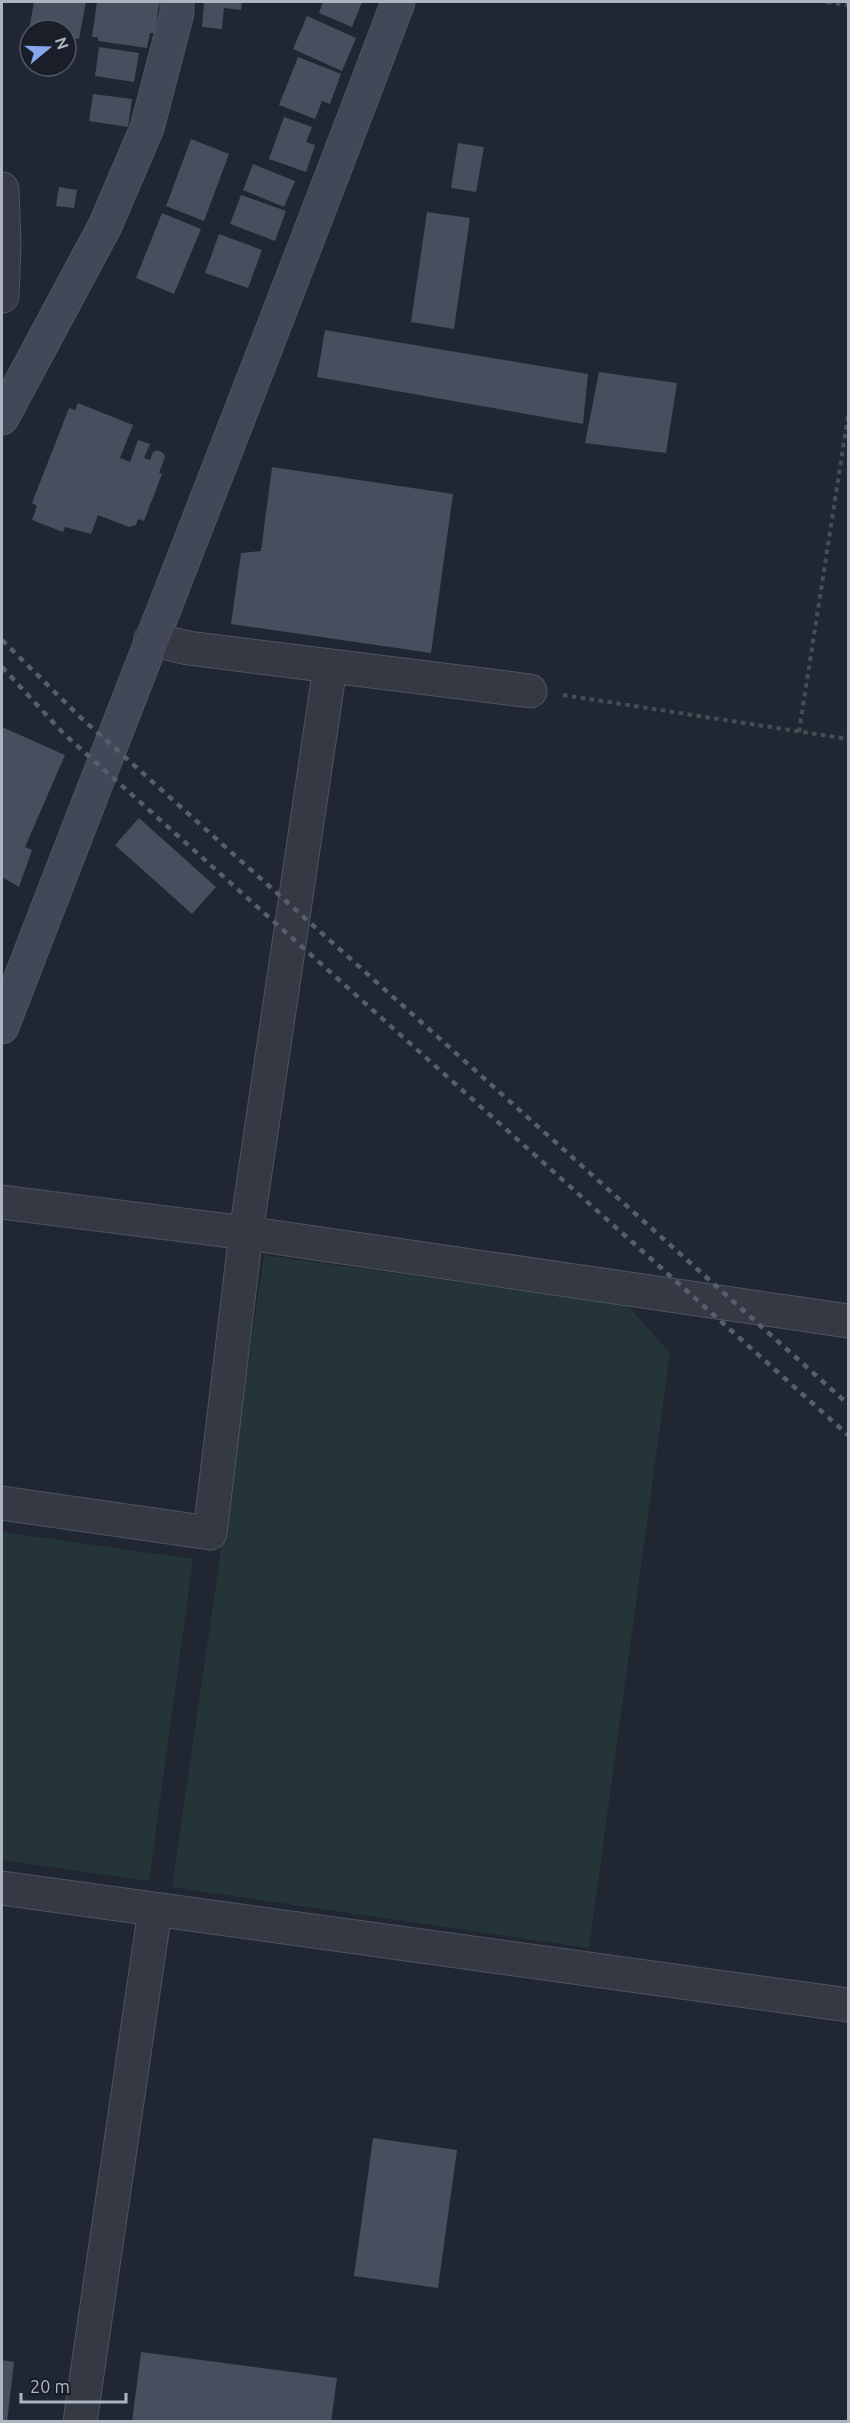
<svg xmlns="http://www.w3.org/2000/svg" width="850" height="2423" font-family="Ubuntu,sans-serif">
	<rect width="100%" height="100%" fill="#202733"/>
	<g fill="#253537">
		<polygon points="264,1255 628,1306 670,1353 589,1948 172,1887"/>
		<polygon points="3,1532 193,1559 149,1881 2,1860 2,1546"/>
	</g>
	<g fill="#474e5d">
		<polygon points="34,2 86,2 79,39 66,37 66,30 29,30"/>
		<polygon points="97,2 159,3 155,33 150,33 147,48 98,41 98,37 92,37"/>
		<polygon points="204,2 242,2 241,10 224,8 222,29 202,27"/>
		<polygon points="323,2 362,2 352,27 319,13"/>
		<polygon points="307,16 356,38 342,71 293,49"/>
		<polygon points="99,47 139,53 134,82 95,76"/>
		<polygon points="298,57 341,74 330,104 322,101 315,119 279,105"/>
		<polygon points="93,94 132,99 128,127 89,121"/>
		<polygon points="284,117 312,127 306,142 315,145 306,172 269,159"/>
		<polygon points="191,139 229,154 204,221 166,206"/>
		<polygon points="458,143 484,147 476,192 451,188"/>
		<polygon points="253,164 295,181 284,207 243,190"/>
		<polygon points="59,187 77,190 74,208 56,206"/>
		<polygon points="241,195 286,211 275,241 230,224"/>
		<polygon points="427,212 470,218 454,329 411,322"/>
		<polygon points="162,213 201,229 174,294 136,278"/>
		<polygon points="219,234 262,250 248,288 205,273"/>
		<polygon points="325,330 588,374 583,424 317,377"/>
		<polygon points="599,372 677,383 666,453 585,443"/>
		<polygon points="78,403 133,425 120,458 130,462 138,440 150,444 144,458 150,460 153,452 157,450 163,453 165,457 159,473 162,474 144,521 138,519 136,525 129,527 98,515 91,534 65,527 63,532 32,520 37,506 32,503 69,408 75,410"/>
		<polygon points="272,467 453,494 431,653 231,624 241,553 261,551"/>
		<polygon points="2,727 65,755 25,847 32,850 19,887 2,877"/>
		<polygon points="139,818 216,887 192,914 115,845"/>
		<polygon points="373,2138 457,2150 438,2288 354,2276"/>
		<polygon points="141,2352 337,2378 331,2422 132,2422"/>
		<polygon points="2,2360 14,2362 7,2422 2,2422"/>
	</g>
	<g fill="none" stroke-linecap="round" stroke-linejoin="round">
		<defs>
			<g id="street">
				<polyline points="2,189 4,245 2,296"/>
				<polyline points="151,639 188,648 530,691"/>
				<polyline points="2,1202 246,1233 848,1321"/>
				<polyline points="2,1503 210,1533 246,1233 330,667"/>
				<polyline points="2,1888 848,2005"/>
				<polyline points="80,2422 155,1910"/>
			</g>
			<g id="secondary">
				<polyline points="2,418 105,226 147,128 177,13 177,2"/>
				<path d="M2 1027C133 685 269 345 398 2"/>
			</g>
		</defs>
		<use href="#street" stroke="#4e545f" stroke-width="35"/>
		<use href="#secondary" stroke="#4e545f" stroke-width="35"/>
		<g stroke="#425054" stroke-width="4" stroke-dasharray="4.5 4.5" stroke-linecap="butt">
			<polyline points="827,2 848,5"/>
			<polyline points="563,695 848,739"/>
			<polyline points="799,732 848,416"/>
		</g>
		<use href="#street" stroke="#343944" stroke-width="33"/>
		<use href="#secondary" stroke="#424857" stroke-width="33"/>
		<g stroke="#565d6b" stroke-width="4.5" stroke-dasharray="6 6" stroke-linecap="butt">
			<polyline points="2,640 79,716 848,1404"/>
			<polyline points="2,667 64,734 848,1435"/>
		</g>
	</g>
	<rect width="850" height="2423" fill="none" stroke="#adb4c1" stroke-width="6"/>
	<g transform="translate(48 48) rotate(71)"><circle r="28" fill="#191e28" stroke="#545a65" stroke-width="1.5"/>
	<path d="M0-4.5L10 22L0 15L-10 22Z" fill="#86a7ed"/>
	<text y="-9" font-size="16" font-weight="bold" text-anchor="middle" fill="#adb4c1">N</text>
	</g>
	<path d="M21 2393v9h105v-9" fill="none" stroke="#adb4c1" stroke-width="3"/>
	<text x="30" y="2393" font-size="18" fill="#adb4c1" stroke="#191e28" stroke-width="4.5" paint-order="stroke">20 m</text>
</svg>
